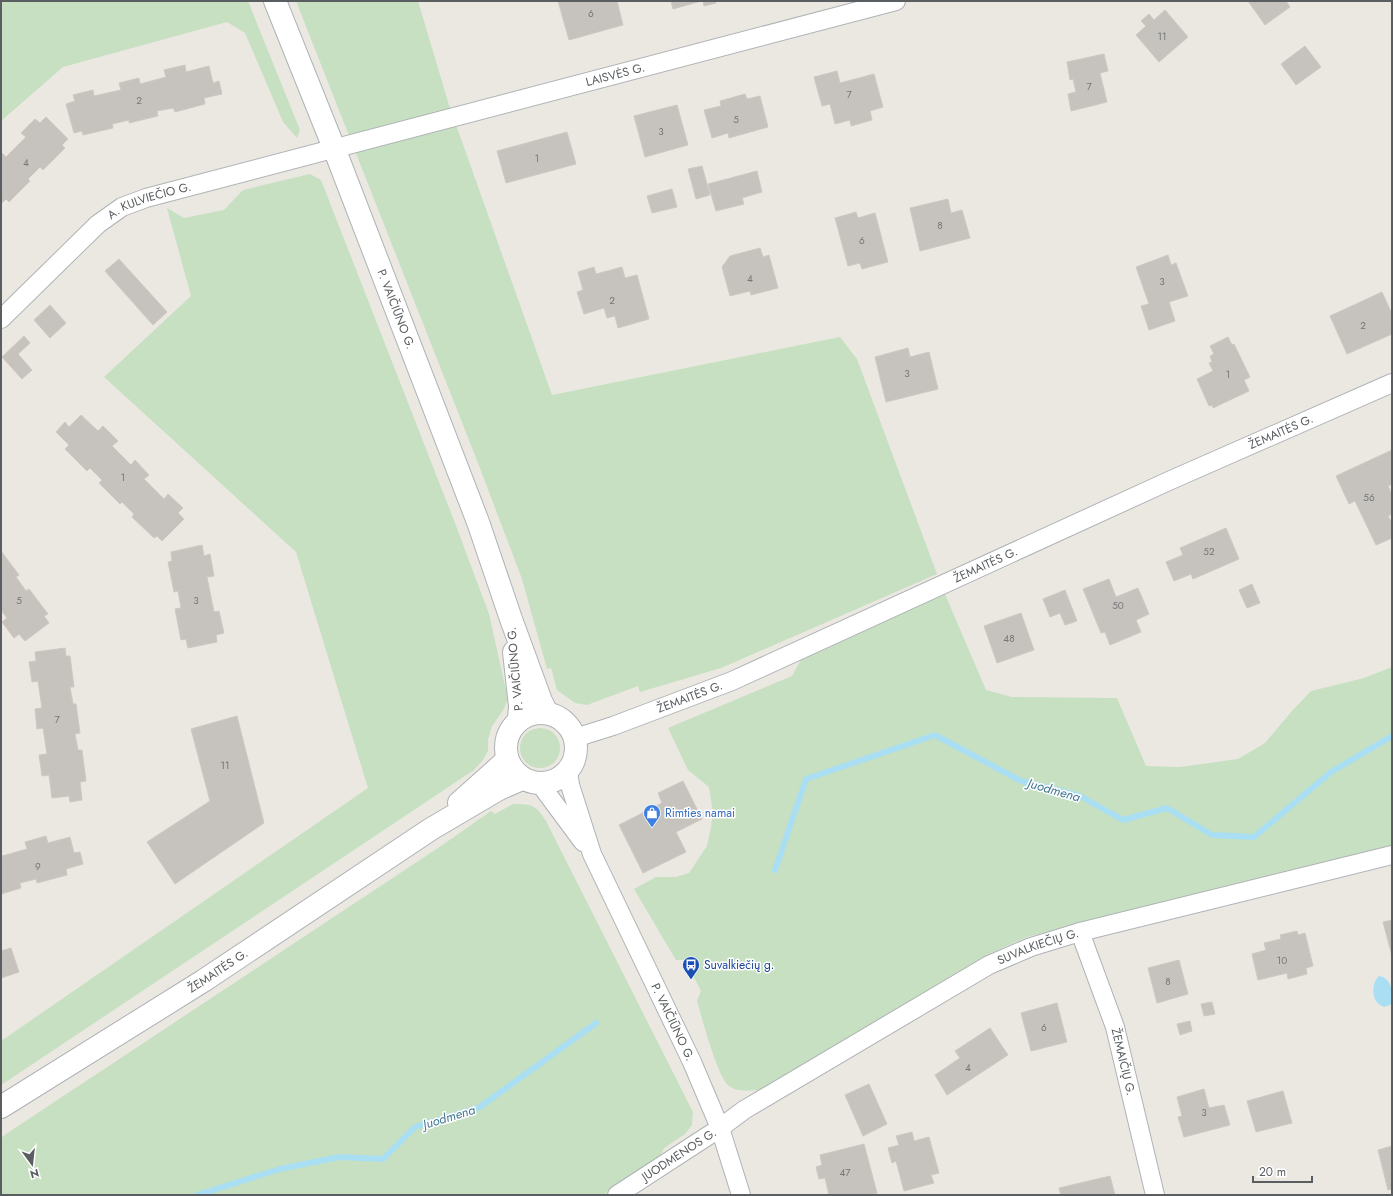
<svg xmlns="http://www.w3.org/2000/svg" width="1393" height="1196" font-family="Jost,sans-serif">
	<rect width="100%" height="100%" fill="#ebe8e2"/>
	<g fill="#c6e0c1">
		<polygon points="1,1 248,1 300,130 297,138 283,122 245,33 227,22 63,67 1,121"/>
		<polygon points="296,1 418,1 449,105 552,395 840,337 857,359 937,574 721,668 640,692 638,686 587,705 575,703 557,690 551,668 547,669 522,579 478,463"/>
		<polygon points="310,174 321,180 455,523 489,614 508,699 504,709 492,726 488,740 488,751 483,760 474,770 1,1085 1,1041 368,788 296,552 104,377 191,296 167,208 184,218 224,210 243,190"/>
		<path d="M945 594 986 690 1012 697 1117 698 1146 766 1180 767 1238 759 1265 743 1292 711 1311 691 1364 678 1392 667V847L1027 937 989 954 761 1090C751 1090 736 1093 728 1085 717 1075 702 1018 697 1001L701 991 685 960H676L634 889 656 877H676L689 873 707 846 711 827 713 812 709 787 688 770 668 728 792 676 803 656Z"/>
		<circle cx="540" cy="748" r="20"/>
		<path d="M513 804C532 804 536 805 546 821L693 1112 692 1125 685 1134 664 1148 659 1158 603 1195H1V1138L6 1134 438 848 491 811 495 814Z"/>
	</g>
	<path fill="#aadff3" d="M1379 976C1393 978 1392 994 1392 1004L1384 1007C1381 1006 1378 1004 1376 1001 1372 994 1372 982 1379 976Z"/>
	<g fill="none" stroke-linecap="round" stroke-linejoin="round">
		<g stroke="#aadff3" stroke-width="6">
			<polyline points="775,870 806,779 935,735 1021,781 1080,796 1123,820 1167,808 1212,835 1254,837 1331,772 1392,736"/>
			<polyline points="197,1195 280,1169 339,1157 383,1159 415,1127 480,1107 596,1023"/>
		</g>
	</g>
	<g fill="#c6c3bf" stroke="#cfc8c1">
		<polygon points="558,1 617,1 623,25 569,40"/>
		<polygon points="671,1 701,1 673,9"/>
		<polygon points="703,1 716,1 716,3 704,6"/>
		<polygon points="1248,1 1286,1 1290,7 1265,25"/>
		<polygon points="1165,10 1188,37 1159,62 1136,35 1146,26 1141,21 1149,14 1154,20"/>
		<polygon points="1305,46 1321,67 1296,85 1281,64"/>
		<polygon points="1104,54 1108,71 1100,73 1107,102 1071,111 1068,94 1076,92 1073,79 1070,80 1067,62"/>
		<polygon points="185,65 186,72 209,66 213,83 219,81 222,94 204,98 205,104 175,112 173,108 157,111 158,116 129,123 129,120 112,124 113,128 83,135 82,131 74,133 66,104 75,101 73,95 93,90 94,96 121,90 119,83 139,78 140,84 166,77 164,70"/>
		<polygon points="837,71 840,83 874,74 883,107 870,111 872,120 851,126 850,120 835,124 830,104 822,106 814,77"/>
		<polygon points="745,94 747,99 760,96 768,127 729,138 728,133 712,138 704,110 721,106 720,101"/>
		<polygon points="677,105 688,145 645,157 634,116"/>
		<polygon points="46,117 68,139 62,145 65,148 43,170 40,167 28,179 30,181 9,202 6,199 1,204 1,152 6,157 26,137 21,133 35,119 40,123"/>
		<polygon points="567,132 576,164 506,183 497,151"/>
		<polygon points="702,166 710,195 696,199 688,169"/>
		<polygon points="757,171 762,192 742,198 744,204 716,211 708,184"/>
		<polygon points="672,189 677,207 652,213 647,196"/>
		<polygon points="948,199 951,213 962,210 970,238 920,251 910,208"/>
		<polygon points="856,212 858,218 875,213 888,262 862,269 860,263 848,266 835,218"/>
		<polygon points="760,248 763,257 769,255 778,288 751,295 750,291 730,296 722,267 730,256"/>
		<polygon points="1168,255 1171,265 1176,263 1188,296 1169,302 1175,321 1149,330 1141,306 1149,304 1136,267"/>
		<polygon points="119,259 167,312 153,325 105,271"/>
		<polygon points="594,267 596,274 622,267 625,278 637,275 649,319 618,328 615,316 607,318 604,308 584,314 577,292 583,290 578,272"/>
		<polygon points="1382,292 1392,314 1392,334 1347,354 1330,316"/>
		<polygon points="50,305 66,323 50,338 34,320"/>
		<polygon points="24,336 30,343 18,354 32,370 22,379 2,357"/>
		<polygon points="1228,337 1232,345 1234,344 1250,377 1244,380 1249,391 1213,408 1212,405 1209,406 1197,379 1213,371 1209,363 1212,362 1210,356 1214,354 1210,346"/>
		<polygon points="908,348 910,357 929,352 938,389 886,402 875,357"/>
		<polygon points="81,415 98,431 103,426 118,441 112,446 131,465 135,460 149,475 144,479 164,499 168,494 183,508 178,513 184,519 162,541 157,536 154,538 132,517 134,514 122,502 120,504 99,483 102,480 90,468 87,471 65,449 69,445 56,432 65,422 69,427"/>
		<polygon points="1392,450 1392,484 1388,486 1392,494 1392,514 1388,516 1392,523 1392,538 1376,545 1355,501 1349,504 1336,476"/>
		<polygon points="1226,528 1239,559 1193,579 1191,574 1174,581 1166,562 1183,555 1180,548"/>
		<polygon points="202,545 204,556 210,554 214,576 207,577 214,612 219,611 224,633 216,635 217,642 188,648 186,639 181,640 175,609 181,608 178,591 174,592 168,562 172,561 171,552"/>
		<polygon points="1,551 19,575 16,577 26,591 29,589 48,614 44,616 49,623 25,641 19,634 14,638 2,622 7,618 1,610"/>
		<polygon points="1109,579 1116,597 1138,588 1149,614 1136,620 1141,632 1110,645 1105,632 1101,633 1083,589"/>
		<polygon points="1252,584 1260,603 1247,608 1239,590"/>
		<polygon points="1065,590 1077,621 1065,625 1060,613 1050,617 1043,599"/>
		<polygon points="1021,613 1034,650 997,663 984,626"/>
		<polygon points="65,648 66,656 70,656 74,687 70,687 73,704 76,704 80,733 75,734 78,750 82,750 86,781 80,782 82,800 70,802 69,796 52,798 49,775 42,776 39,755 47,754 43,728 37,729 35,709 42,708 38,681 32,682 29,662 36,661 35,652"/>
		<polygon points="237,716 264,823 175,884 147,842 210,801 191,729"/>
		<polygon points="683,781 702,819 676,832 686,852 643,873 619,825 662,803 658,793"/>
		<polygon points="46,836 48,843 70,837 74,853 80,852 83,864 66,869 67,875 37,883 36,879 20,883 21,888 1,894 1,853 2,856 27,849 25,842"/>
		<polygon points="1392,920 1392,956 1383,922"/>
		<polygon points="1297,931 1298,935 1305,933 1313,966 1306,968 1307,974 1288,979 1287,973 1258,980 1252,954 1266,950 1264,943 1281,939 1280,935"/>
		<polygon points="11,948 19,972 1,978 1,951"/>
		<polygon points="1179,960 1188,994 1157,1003 1148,968"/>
		<polygon points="1212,1002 1215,1014 1204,1016 1201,1004"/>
		<polygon points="1057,1003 1067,1042 1031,1051 1021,1013"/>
		<polygon points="1190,1021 1192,1031 1180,1035 1177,1024"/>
		<polygon points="990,1028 1008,1055 947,1095 935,1075 960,1058 955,1051"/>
		<polygon points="869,1084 887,1124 863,1136 845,1095"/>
		<polygon points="1204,1089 1209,1108 1224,1105 1230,1125 1184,1137 1178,1117 1182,1116 1177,1097"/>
		<polygon points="1283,1091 1292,1123 1256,1132 1247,1101"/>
		<polygon points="912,1132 914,1141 929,1137 939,1173 931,1175 934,1183 904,1191 896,1161 892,1163 888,1148 899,1145 896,1136"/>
		<polygon points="864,1144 877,1193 870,1195 829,1195 825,1178 819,1179 816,1167 822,1165 820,1155"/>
		<polygon points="1392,1146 1392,1189 1388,1190 1378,1150"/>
		<polygon points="1110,1176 1115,1195 1061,1195 1059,1188"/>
	</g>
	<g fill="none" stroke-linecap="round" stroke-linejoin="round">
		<defs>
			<g id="minor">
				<path id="s1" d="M1 319 98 224 122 207 146 198 896 1"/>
				<path id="s2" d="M575 738 613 726 732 681 1171 480 1392 383"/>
				<path id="s3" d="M568 771 570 785 592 854 692 1062 720 1128 741 1195"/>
				<polyline points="540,784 583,842"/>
				<path id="s4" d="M1080 932 1115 1027 1155 1195"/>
				<path id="s5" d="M617 1195 720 1128 744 1110 989 965 1031 947 1080 932 1392 855"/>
			</g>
			<g id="secondary">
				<path id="s6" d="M275 1 334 148 478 522 511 619 541 701 547 713"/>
				<polyline points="514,652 520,706 519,719"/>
				<circle cx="541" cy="748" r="35"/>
				<polyline points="459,803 507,760"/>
				<path id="s7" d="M1 1107 203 981 431 829 499 789 522 779"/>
			</g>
		</defs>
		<use href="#minor" stroke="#afb3b6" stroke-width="20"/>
		<use href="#secondary" stroke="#aeb2b5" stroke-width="24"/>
		<use href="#minor" stroke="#fff" stroke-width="18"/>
		<use href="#secondary" stroke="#fff" stroke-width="22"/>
	</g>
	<defs>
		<symbol id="shop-pin" viewBox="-11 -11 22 30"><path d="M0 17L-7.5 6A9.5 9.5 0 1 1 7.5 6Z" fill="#3f7fe0" stroke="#fff"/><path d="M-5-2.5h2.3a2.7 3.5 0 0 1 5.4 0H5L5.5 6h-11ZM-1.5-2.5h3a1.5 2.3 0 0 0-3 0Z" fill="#fff"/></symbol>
		<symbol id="bus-pin" viewBox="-11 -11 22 30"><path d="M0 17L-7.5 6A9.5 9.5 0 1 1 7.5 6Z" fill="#1a4fb4" stroke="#fff"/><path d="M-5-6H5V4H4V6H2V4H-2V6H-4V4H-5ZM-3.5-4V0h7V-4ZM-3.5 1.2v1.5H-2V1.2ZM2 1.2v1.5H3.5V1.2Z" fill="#fff"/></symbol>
	</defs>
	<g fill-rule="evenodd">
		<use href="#shop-pin" x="642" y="803" width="20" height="27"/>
		<use href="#bus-pin" x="681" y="955" width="20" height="27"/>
	</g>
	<g text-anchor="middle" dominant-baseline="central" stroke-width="3" stroke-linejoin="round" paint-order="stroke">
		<g font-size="10" fill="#757778">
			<text x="591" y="13">6</text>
			<text x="1162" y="36">11</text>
			<text x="1089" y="86">7</text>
			<text x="849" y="94">7</text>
			<text x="139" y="100">2</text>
			<text x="736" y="119">5</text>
			<text x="661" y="131">3</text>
			<text x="537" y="158">1</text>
			<text x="26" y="162">4</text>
			<text x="940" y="225">8</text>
			<text x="862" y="240">6</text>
			<text x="750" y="278">4</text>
			<text x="1162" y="281">3</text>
			<text x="612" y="300">2</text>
			<text x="1363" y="325">2</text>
			<text x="907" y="373">3</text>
			<text x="1228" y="374">1</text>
			<text x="123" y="477">1</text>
			<text x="1369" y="497">56</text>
			<text x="1209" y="551">52</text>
			<text x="19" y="600">5</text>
			<text x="196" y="600">3</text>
			<text x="1118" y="605">50</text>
			<text x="1009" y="638">48</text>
			<text x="57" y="719">7</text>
			<text x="225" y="765">11</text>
			<text x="38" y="866">9</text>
			<text x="1282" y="960">10</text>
			<text x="1168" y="981">8</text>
			<text x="1044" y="1027">6</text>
			<text x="968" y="1067">4</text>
			<text x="1204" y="1112">3</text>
			<text x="845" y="1172">47</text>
		</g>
		<g font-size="12" fill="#5a5e61" stroke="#fff">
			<text stroke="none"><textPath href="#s1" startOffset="676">LAISVĖS G.</textPath></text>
			<text stroke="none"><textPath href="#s1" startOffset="193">A. KULVIEČIO G.</textPath></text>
			<text stroke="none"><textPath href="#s6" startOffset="331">P. VAIČIŪNO G.</textPath></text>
			<text stroke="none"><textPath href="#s2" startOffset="770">ŽEMAITĖS G.</textPath></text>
			<text stroke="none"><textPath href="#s2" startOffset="446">ŽEMAITĖS G.</textPath></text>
			<text transform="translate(515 669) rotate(-95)">P. VAIČIŪNO G.</text>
			<text stroke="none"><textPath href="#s2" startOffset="122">ŽEMAITĖS G.</textPath></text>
			<text stroke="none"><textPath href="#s5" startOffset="490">SUVALKIEČIŲ G.</textPath></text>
			<text stroke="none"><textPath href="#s7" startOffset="256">ŽEMAITĖS G.</textPath></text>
			<text stroke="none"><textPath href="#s3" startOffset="273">P. VAIČIŪNO G.</textPath></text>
			<text stroke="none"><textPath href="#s4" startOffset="137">ŽEMAIČIŲ G.</textPath></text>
			<text stroke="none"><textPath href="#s5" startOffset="74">JUODMENOS G.</textPath></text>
		</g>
		<g font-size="12" fill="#366cbe" stroke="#fff" text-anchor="start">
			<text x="665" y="813">Rimties namai</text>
		</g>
		<g font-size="12" fill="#164399" stroke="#fff" text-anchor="start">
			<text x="704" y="965">Suvalkiečių g.</text>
		</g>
		<g font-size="13" font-style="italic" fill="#437793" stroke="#fff">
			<text transform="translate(1054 790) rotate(16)">Juodmena</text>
			<text transform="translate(449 1117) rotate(-17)">Juodmena</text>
		</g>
	</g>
	<rect width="1393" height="1196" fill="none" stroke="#5a5e61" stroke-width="4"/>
	<g transform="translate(32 1164) rotate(165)" stroke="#ffffff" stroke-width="3" paint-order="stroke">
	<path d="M0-3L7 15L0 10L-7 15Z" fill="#5a5e61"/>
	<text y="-6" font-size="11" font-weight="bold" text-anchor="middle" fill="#5a5e61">N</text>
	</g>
	<path d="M1253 1176v6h59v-6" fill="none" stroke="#5a5e61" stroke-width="2"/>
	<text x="1259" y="1176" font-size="12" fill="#5a5e61" stroke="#ffffff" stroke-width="3" paint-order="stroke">20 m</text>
</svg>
